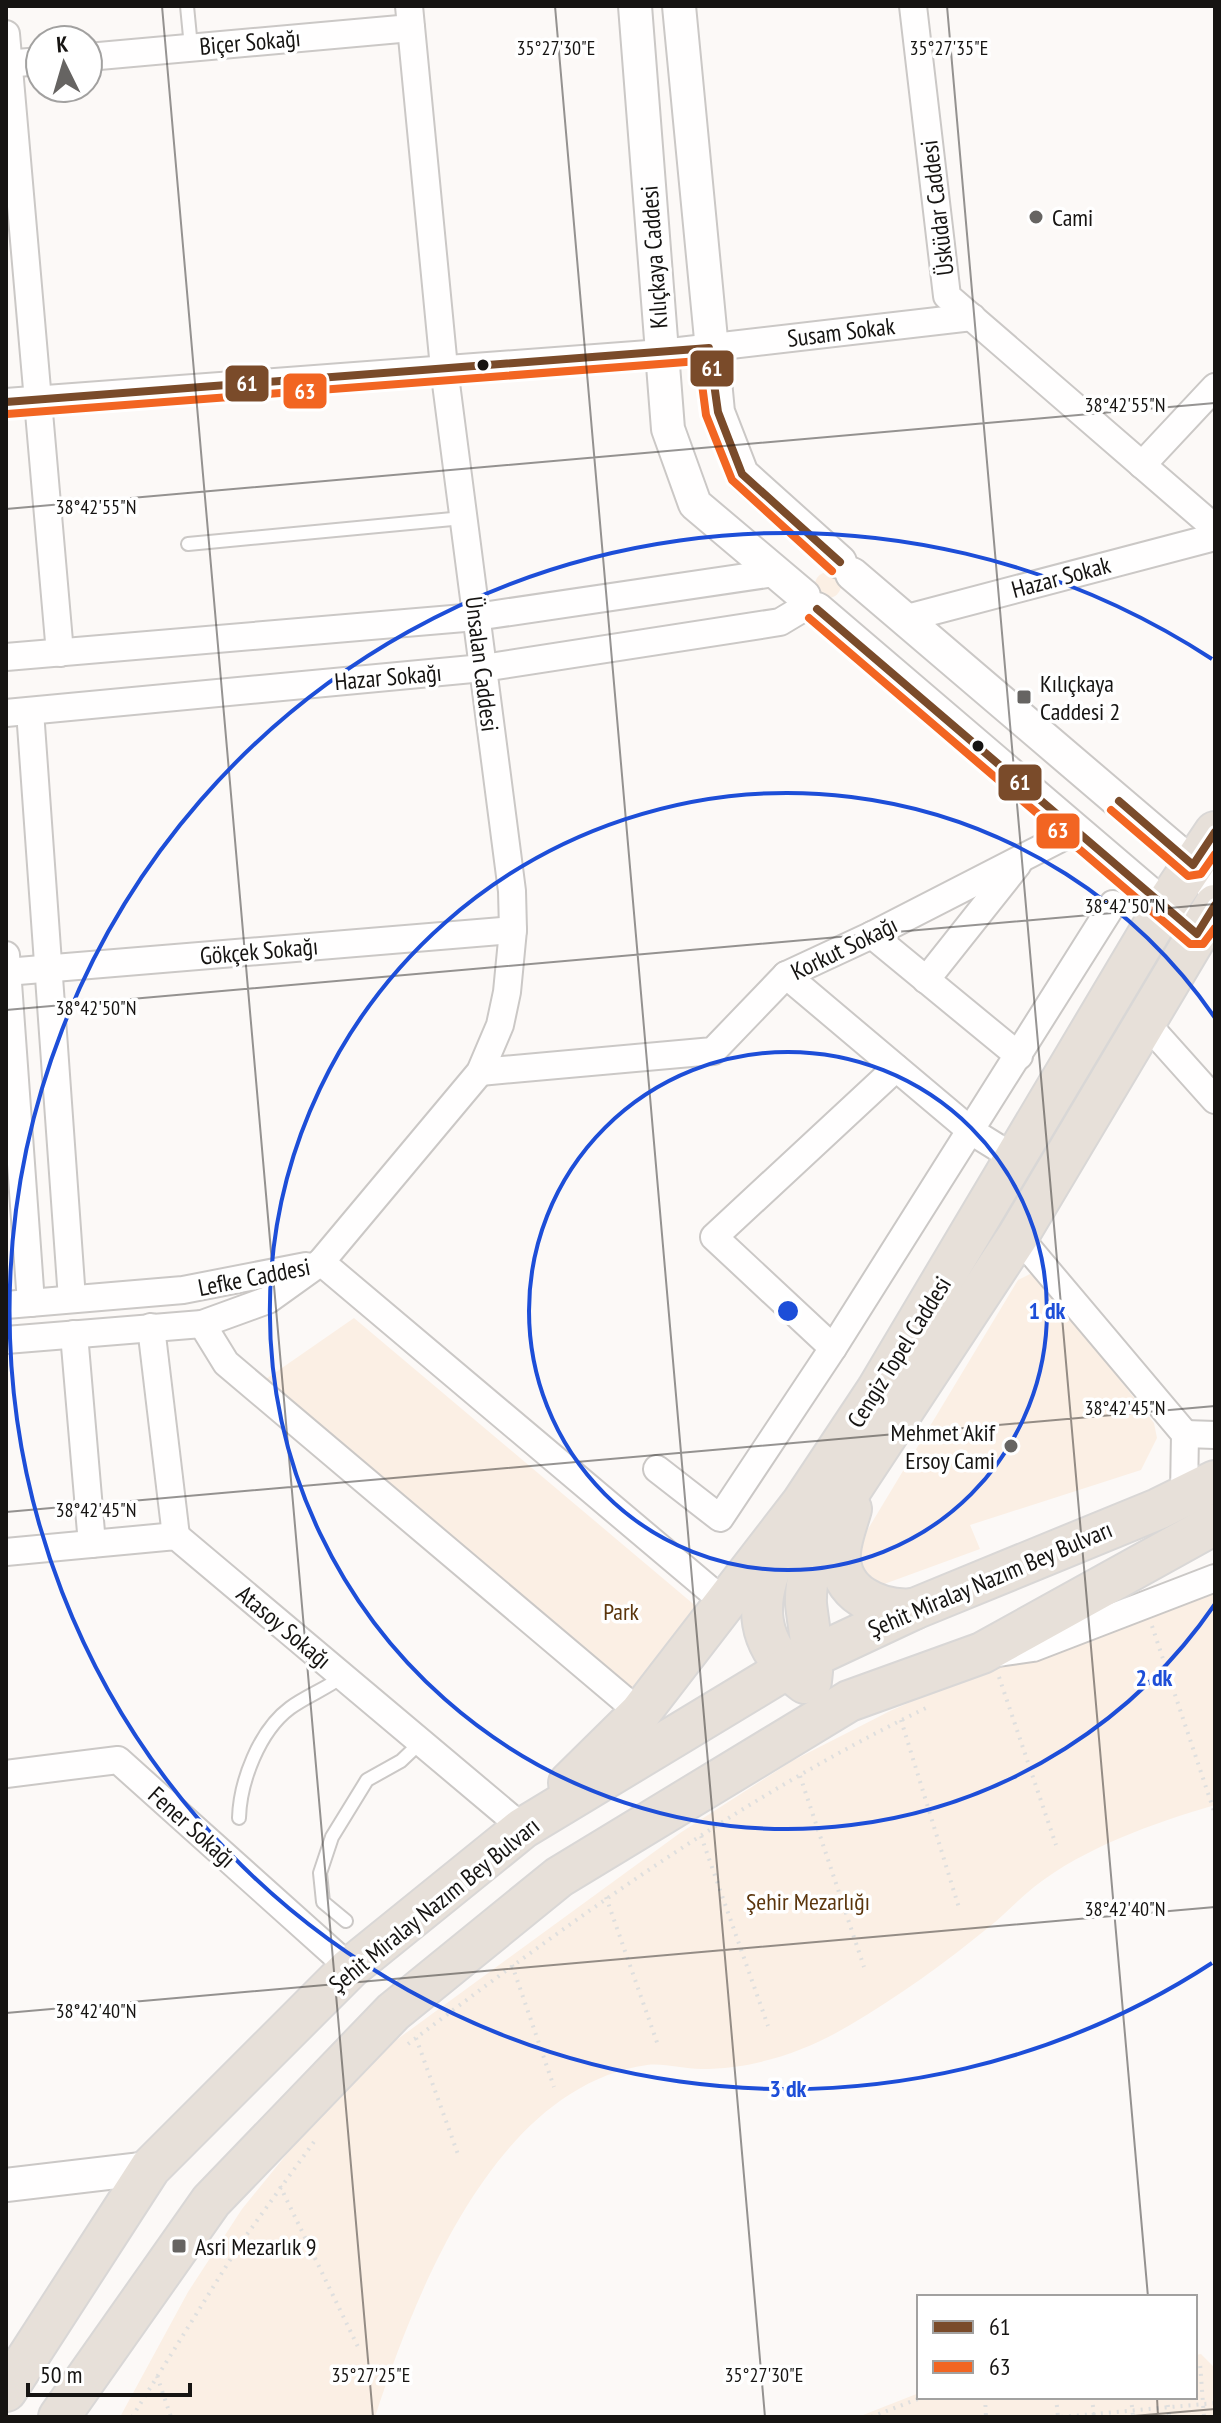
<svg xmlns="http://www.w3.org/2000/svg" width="1221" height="2423" font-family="'PT Sans Narrow',sans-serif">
	<rect width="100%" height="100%" fill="#fcf9f7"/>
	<g fill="#fbefe4">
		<circle cx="828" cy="585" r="13"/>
		<polygon points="1032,1273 1039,1278 1154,1423 1157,1438 1141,1470 970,1525 980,1549 876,1587 863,1578 858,1549 862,1539 1018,1280"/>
		<polygon points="354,1318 723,1629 656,1708 266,1379"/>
		<path d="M1215 1579V1805C1154 1823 1085 1847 1034 1887 1018 1900 1004 1915 989 1927 945 1963 899 1996 850 2025 805 2052 754 2069 701 2069 684 2069 664 2063 647 2065 495 2087 416 2291 375 2417H120L188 2292 242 2209 308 2128 384 2049 680 1833 792 1761 890 1711 1007 1659Z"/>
		<polygon points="1201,2354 1215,2368 1215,2417 858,2417 919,2393 919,2397 1195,2397 1195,2355"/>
	</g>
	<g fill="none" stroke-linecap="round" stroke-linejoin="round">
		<defs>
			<g id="service">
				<polyline points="187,6 191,47"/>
				<polyline points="188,544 463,518"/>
				<path d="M239 1818C240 1782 259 1731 290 1708 306 1696 326 1689 343 1676"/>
				<polyline points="346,1921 323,1902 320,1873 332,1837 367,1780 401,1761 421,1742"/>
			</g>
			<g id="minor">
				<polyline points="913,6 947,296 1215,528"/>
				<polyline points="6,34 60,653"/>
				<polyline points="88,57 411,28"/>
				<polyline points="6,64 40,61"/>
				<polyline points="6,402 662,353 972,317"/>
				<polyline points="1142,465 1215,387"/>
				<polyline points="907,618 1215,537"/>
				<polyline points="6,657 476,617 774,573"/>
				<polyline points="30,711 72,1299"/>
				<polyline points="6,713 483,668 780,622 810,604"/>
				<polyline points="872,935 1019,1056"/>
				<polyline points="6,955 31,1303"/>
				<polyline points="6,972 513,930"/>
				<polyline points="786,975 971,1131 1016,1159"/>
				<polyline points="926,980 1018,864"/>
				<polyline points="1146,1023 1215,1100"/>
				<polyline points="480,1072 713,1051 786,975 872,935 1075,831"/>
				<polyline points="1018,1236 1185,1434 1184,1494"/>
				<polyline points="321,1262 723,1601"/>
				<polyline points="6,1305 183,1290 306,1266"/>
				<polyline points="202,1324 226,1363 640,1713"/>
				<polyline points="151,1327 176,1536"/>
				<polyline points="74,1334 92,1544"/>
				<polyline points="6,1340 202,1324 268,1300 321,1262 480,1072 500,1025 507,992 513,930 512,891 444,368 409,6"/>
				<polyline points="833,1348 714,1237 896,1068"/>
				<polyline points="1185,1434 1215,1435"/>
				<polyline points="657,1469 720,1518 833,1348 1113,904"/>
				<polyline points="6,1552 176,1536 523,1828"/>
				<polyline points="998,1653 1033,1648 1215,1578"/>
				<polyline points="6,1774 118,1760 350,1968"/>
			</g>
			<g id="tertiary">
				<polyline points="635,6 668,429 695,504 804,596"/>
				<polyline points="679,6 718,412 742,474 840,562"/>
				<polyline points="852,574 1193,865 1215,888"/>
				<polyline points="817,609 1197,934"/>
				<polyline points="6,2185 150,2168"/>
			</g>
			<g id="primary">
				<path d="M851 1509C847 1523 841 1538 840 1552 837 1594 880 1612 914 1609"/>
				<path d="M780 1547C752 1601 754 1646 805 1683"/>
				<path d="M811 1681C815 1654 809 1631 806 1604 805 1580 813 1557 821 1535L1018 1236 1215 905"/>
				<polyline points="569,1783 640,1713 802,1503 877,1390 1165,906 1215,832"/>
				<polyline points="6,2391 150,2168 350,1968 523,1828 786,1669 914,1609 1158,1509 1215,1481"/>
				<polyline points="59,2417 211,2201 393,2012 559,1877 849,1701 982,1653 1215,1524"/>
			</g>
		</defs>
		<use href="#service" stroke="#cbc8c6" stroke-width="16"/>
		<use href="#minor" stroke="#cbc8c6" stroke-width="30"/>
		<use href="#tertiary" stroke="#cbc8c6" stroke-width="36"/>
		<use href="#primary" stroke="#d9d7d6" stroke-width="44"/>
		<g stroke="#dfdfde" stroke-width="4" stroke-dasharray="2 6" stroke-linecap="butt">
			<polyline points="1152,1626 1215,1814"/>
			<polyline points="999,1677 1056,1845"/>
			<polyline points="901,1720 960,1911"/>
			<polyline points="800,1776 864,1967"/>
			<polyline points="701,1836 768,2026"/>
			<polyline points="606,1897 659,2048"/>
			<polyline points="512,1965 554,2087"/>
			<polyline points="416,2038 459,2157"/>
			<path d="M408 2044C572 1920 740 1798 926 1708"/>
			<polyline points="280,2186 359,2349"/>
			<polyline points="1195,2363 1200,2363 1204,2417"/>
			<polyline points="157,2376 171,2417"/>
			<polyline points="985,2397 986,2417"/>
			<polyline points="1056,2397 1058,2417"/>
			<polyline points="1092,2397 1094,2417"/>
			<polyline points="1131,2397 1133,2417"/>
			<polyline points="1167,2397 1169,2417"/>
			<polyline points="132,2417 240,2244 316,2139"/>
			<polyline points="871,2417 923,2397"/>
			<polyline points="1061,2417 1215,2403"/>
		</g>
		<use href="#service" stroke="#fffefe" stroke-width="12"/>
		<use href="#minor" stroke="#fffefe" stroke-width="26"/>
		<use href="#tertiary" stroke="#fffefe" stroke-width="32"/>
		<use href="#primary" stroke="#e7e0d9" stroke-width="40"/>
		<defs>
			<g id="bus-1">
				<polyline points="6,402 709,348 718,412 742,474 840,562"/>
				<polyline points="817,609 1197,934 1215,905"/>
				<polyline points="1119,801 1193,865 1215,832"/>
			</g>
			<g id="bus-2">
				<polyline points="7,414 699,361 706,415 732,480 832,571"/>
				<polyline points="809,618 1190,944 1203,944 1215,928"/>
				<polyline points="1111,810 1188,876 1201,874 1215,854"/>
			</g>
		</defs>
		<use href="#bus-1" stroke="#fff" stroke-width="14"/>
		<use href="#bus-2" stroke="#fff" stroke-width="14"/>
		<use href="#bus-1" stroke="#7a4b2a" stroke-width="8"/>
		<use href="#bus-2" stroke="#f26522" stroke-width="8"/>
	</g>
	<path fill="none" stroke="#161412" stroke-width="2" stroke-opacity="0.45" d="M162 6 373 2417M555 6 765 2417M947 6 1148 2297M6 7 19 6M6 509 1215 403M6 1010 1215 904M6 1512 1215 1406M6 2013 1215 1907M1157 2397 1158 2417M1122 2417 1215 2409"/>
	<g fill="none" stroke="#1d4ed8" stroke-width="4">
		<circle cx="788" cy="1311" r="259"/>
		<path d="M1215 1604A518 518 0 1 1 1215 1018"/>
		<path d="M1212 1963A778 778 0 1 1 1212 659"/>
	</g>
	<g fill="#666462" stroke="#fff" stroke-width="3">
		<circle cx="1036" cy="217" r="8"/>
		<rect x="1016" y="689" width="16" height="16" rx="4"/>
		<circle cx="1011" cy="1446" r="8"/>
		<rect x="171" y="2238" width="16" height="16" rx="4"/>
	</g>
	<g fill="#161412" stroke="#fff" stroke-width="3">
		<circle cx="483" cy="365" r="7"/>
		<circle cx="978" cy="746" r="7"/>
	</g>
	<g text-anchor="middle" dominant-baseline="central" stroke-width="7" stroke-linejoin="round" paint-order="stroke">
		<g font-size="24" fill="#161412" stroke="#fff">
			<text transform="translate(250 42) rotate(-5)">Biçer Sokağı</text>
			<text transform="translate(937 208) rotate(-97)">Üsküdar Caddesi</text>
			<text transform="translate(654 257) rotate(-94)">Kılıçkaya Caddesi</text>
			<text transform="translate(841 332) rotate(-7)">Susam Sokak</text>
			<text transform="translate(1061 577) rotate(-15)">Hazar Sokak</text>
			<text transform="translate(482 664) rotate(83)">Ünsalan Caddesi</text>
			<text transform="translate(388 677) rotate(-5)">Hazar Sokağı</text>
			<text transform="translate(844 948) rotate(-26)">Korkut Sokağı</text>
			<text transform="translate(259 951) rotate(-5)">Gökçek Sokağı</text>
			<text transform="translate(254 1277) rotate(-11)">Lefke Caddesi</text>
			<text transform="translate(899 1352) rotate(-58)">Cengiz Topel Caddesi</text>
			<text transform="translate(990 1579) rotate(-23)">Şehit Miralay Nazım Bey Bulvarı</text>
			<text transform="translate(284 1627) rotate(40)">Atasoy Sokağı</text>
			<text transform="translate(192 1827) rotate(42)">Fener Sokağı</text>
			<text transform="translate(434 1905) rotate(-39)">Şehit Miralay Nazım Bey Bulvarı</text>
		</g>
		<g font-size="24" fill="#161412" stroke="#fff" text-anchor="start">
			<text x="1052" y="217">Cami</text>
			<text x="1040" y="683">Kılıçkaya<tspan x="1040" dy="28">Caddesi 2</tspan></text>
			<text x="995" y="1432" text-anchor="end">Mehmet Akif<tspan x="995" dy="28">Ersoy Cami</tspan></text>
			<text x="195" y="2246">Asri Mezarlık 9</text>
		</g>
		<g font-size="24" fill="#5b350c" stroke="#fff">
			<text x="621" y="1611">Park</text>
			<text x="808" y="1901">Şehir Mezarlığı</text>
		</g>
	</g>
	<g font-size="20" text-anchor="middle" fill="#161412" stroke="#fff" stroke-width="7" stroke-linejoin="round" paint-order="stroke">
		<text x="556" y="55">35°27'30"E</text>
		<text x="949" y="55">35°27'35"E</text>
		<text x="1125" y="412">38°42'55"N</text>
		<text x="96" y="514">38°42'55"N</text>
		<text x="1125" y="913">38°42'50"N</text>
		<text x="96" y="1015">38°42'50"N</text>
		<text x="1125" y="1415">38°42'45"N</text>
		<text x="96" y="1517">38°42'45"N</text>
		<text x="1125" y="1916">38°42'40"N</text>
		<text x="96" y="2018">38°42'40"N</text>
		<text x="371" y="2382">35°27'25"E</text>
		<text x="764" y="2382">35°27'30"E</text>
	</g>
	<circle cx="788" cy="1311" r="12" fill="#1d4ed8" stroke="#fff" stroke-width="4"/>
	<g font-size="24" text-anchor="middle" font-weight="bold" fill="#1d4ed8" stroke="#fff" stroke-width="7" stroke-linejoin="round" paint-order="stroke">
		<text x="1047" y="1319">1 dk</text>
		<text x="1154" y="1686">2 dk</text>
		<text x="788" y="2097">3 dk</text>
	</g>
	<g stroke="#fff" stroke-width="3">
		<rect x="689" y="349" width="46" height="39" rx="8" fill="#7a4b2a"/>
		<rect x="224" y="364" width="46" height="39" rx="8" fill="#7a4b2a"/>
		<rect x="282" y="372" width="46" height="38" rx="8" fill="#f26522"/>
		<rect x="997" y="763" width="46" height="39" rx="8" fill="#7a4b2a"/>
		<rect x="1035" y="812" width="46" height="38" rx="8" fill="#f26522"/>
	</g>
	<g font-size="22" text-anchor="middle" font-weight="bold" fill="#fff">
		<text x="712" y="376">61</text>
		<text x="247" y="391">61</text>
		<text x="305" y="399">63</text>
		<text x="1020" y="790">61</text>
		<text x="1058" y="838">63</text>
	</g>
	<rect width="1221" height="2423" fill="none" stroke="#161412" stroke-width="16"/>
	<rect x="917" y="2295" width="280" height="104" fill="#ffffff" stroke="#a2a1a0" stroke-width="2"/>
	<rect x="933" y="2321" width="40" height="12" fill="#7a4b2a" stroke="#a2a1a0" stroke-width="2"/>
	<text x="989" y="2335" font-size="24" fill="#161412">61</text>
	<rect x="933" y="2361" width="40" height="12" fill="#f26522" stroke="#a2a1a0" stroke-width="2"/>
	<text x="989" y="2375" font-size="24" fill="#161412">63</text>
	<g transform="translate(64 64) rotate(355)"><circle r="38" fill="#ffffff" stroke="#a2a1a0" stroke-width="2"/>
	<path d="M0-6L14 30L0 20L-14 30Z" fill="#666462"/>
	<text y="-12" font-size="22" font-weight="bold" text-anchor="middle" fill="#161412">K</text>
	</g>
	<path d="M28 2383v12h162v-12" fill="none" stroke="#161412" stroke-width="4"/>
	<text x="40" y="2383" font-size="24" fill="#161412" stroke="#ffffff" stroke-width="6" paint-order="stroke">50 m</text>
</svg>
